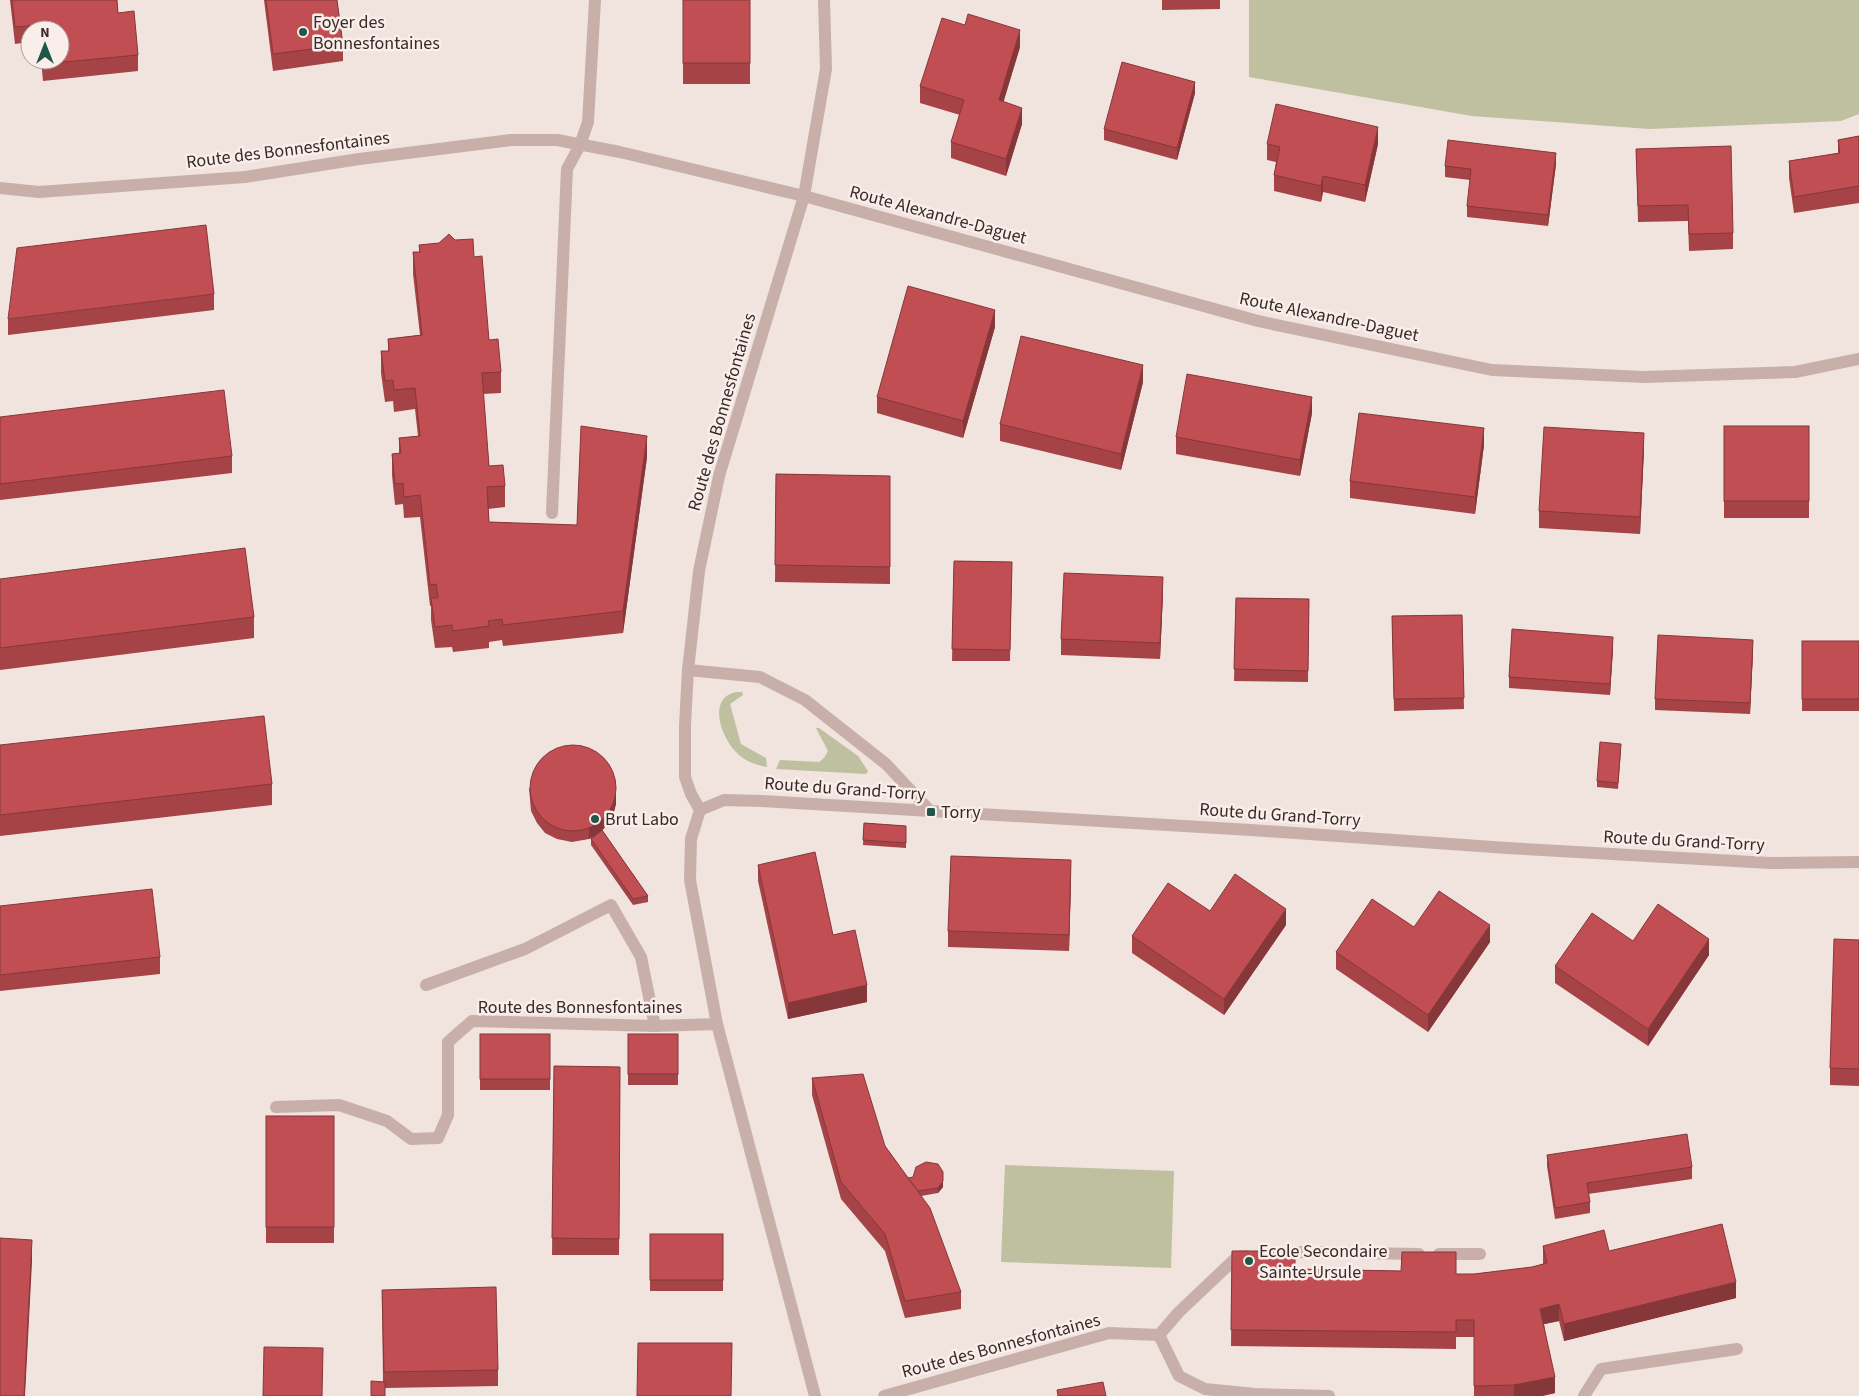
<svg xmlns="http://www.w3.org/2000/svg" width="1859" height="1396" font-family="'Source Sans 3',sans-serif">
	<rect width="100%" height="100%" fill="#f1e3de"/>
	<g fill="#bec09f">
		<polygon points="1249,0 1859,0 1859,114 1841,121 1649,129 1472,116 1249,77"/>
		<path d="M736 692H742L743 695 730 704 741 744 766 758 767 767C756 765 744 761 736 752 721 737 707 698 736 692Z"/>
		<polygon points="816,728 819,728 858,756 868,771 866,774 776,769 780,760 819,762 824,758 828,751"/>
		<polygon points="1005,1165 1174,1171 1171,1268 1001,1262"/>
	</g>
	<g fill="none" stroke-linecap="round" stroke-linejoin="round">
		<g stroke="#c9afaa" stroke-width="12">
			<polyline points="0,188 39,192 245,177 359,159 511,140 557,140 620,152 804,196 1258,321 1492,370 1644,377 1795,372 1859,359"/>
			<polyline points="552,513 567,169 580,145 588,122 595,0"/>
			<polyline points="688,670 760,677 805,700 886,764 931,812"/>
			<polyline points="700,810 724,800 762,801 1251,830 1507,848 1770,863 1859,862"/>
			<polyline points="426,985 525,949 611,905 641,957 655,1026"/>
			<polyline points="276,1107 339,1105 387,1121 411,1139 438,1138 448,1115 448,1042 472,1021 655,1026 717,1024"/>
			<polyline points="1279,1253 1297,1252 1419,1254"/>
			<polyline points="1439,1254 1480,1254"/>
			<polyline points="1159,1335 1179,1312 1237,1257 1246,1256"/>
			<polyline points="1159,1335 1179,1376 1205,1389 1255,1394 1329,1396"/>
			<polyline points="815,1396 717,1024 690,880 691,839 700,810 691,794 685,777 685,725 688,670 699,571 719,476 804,196 826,69 824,0"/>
			<polyline points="884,1396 1109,1333 1159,1335"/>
			<polyline points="1584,1396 1601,1369 1737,1349"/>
		</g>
	</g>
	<g fill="#a54347">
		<polygon points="10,0 117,0 118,13 138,55 138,71 43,81 41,60 60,60 60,30 30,30 30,42 15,44"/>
		<polygon points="264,0 337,0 343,45 343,61 273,71"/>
		<rect x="683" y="0" width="67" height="84"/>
		<polygon points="1162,0 1220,0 1220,9 1162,10"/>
		<polygon points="1020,47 1003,102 1022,124 1006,176 951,158 951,142 960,115 920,103 920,86"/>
		<polygon points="1195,93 1177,160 1104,140 1104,129"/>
		<polygon points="1859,136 1859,203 1794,213 1789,178 1789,161 1838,153 1838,140"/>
		<polygon points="1267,144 1378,144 1365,202 1323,192 1321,202 1274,191 1274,175 1276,162 1267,160"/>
		<polygon points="1636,149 1733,233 1733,249 1689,251 1688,221 1638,222"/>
		<polygon points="1556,164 1548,226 1467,217 1467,206 1470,180 1445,177 1445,166"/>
		<polygon points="455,240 474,257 489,340 501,372 501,393 483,394 489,466 505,486 505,507 488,509 489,522 577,525 647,457 623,633 503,646 502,640 489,642 489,648 453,652 452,647 435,648 431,620 431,606 430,606 420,517 404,518 403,504 395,505 392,475 392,454 399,453 399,438 418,436 415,409 394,412 393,401 385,402 381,373 381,351 388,351 388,339 420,335 413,274 413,252 419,252 419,245 439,243"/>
		<polygon points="214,294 214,310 8,335 8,319"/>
		<polygon points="995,327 963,438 877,413 877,397"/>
		<polygon points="1143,382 1121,470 1000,441 1000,424"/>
		<polygon points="1312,413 1300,476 1176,454 1176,437"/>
		<polygon points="0,417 232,456 232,473 0,500"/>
		<rect x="1724" y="426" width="85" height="92"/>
		<polygon points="1484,445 1475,514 1350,498 1350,481"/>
		<polygon points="1644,449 1640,534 1539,528 1539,511"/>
		<polygon points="776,474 890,476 890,584 775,582"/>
		<polygon points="954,561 1012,562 1010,661 952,661"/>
		<polygon points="0,579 254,617 254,638 0,670"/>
		<polygon points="1163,593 1160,659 1061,655 1061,639"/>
		<polygon points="1236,598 1309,599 1308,682 1234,681"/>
		<polygon points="1462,615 1464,709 1394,711 1392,616"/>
		<rect x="1802" y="641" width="57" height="70"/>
		<polygon points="1613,648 1610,695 1509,688 1509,677"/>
		<polygon points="1753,651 1750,714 1655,710 1655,699"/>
		<polygon points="0,745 272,784 272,805 0,836"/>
		<polygon points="1621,750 1618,789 1597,787 1597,781"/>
		<polygon points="529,788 616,804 612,819 602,830 648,896 648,902 633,905 591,845 591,839 596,836 589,839 572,842 557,839 545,833 537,823 531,811"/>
		<polygon points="864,823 906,826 906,848 863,845"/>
		<polygon points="758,865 833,935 867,1002 788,1019 758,881"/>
		<polygon points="1071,877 1069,951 948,947 948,931"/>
		<polygon points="0,906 160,957 160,974 0,991"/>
		<polygon points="1210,911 1286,925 1224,1015 1132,953 1132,936"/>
		<polygon points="1414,927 1490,942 1428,1032 1336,969 1336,952"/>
		<polygon points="1859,940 1859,1086 1830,1085 1830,1068"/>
		<polygon points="1633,941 1709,955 1648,1046 1555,983 1555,966"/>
		<rect x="480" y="1034" width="70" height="56"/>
		<rect x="628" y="1034" width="50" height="51"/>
		<polygon points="554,1066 620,1067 619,1255 552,1255"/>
		<polygon points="812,1078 885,1146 908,1178 943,1187 938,1193 921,1196 961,1292 961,1309 905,1318 885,1251 841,1199 812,1095"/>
		<rect x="266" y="1116" width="68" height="127"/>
		<polygon points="1547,1155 1692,1167 1692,1179 1588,1194 1590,1202 1590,1213 1555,1219 1547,1166"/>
		<rect x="650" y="1234" width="73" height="57"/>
		<polygon points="1543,1246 1609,1251 1736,1298 1564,1341 1559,1321 1544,1324 1555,1393 1542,1396 1474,1396 1474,1337 1456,1337 1456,1349 1231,1346 1232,1251 1295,1269 1401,1271 1456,1274 1474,1274 1532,1267 1543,1264"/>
		<polygon points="382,1290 498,1370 498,1386 385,1388 383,1382"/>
	</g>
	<g fill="#86373a">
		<polygon points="1020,30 1020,47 999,117 999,100"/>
		<polygon points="1195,82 1195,93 1177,160 1177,148"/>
		<polygon points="1022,108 1022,124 1006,176 1006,159"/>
		<polygon points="1378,127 1378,144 1365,202 1365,185"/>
		<polygon points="1556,153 1556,164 1548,226 1548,215"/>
		<polygon points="1323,176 1323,192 1321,202 1321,186"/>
		<polygon points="995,310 995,327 963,438 963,421"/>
		<polygon points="1143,365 1143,382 1121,470 1121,454"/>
		<polygon points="1312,397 1312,413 1300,476 1300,460"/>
		<polygon points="1484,428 1484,445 1475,514 1475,497"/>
		<polygon points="1644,433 1644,449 1640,534 1640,517"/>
		<polygon points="647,436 647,457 623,633 623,611"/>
		<polygon points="1163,577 1163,593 1160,659 1160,643"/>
		<polygon points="1613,637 1613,648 1610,695 1610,684"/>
		<polygon points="1753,640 1753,651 1750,714 1750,703"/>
		<polygon points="616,793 616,804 612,819 600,833 589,839 589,828"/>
		<polygon points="1071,860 1071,877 1069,951 1069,935"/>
		<polygon points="1286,909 1286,925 1224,1015 1224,999"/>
		<polygon points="1490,925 1490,942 1428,1032 1428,1015"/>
		<polygon points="1709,939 1709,955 1648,1046 1648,1029"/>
		<polygon points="867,985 867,1002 788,1019 788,1003"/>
		<polygon points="943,1181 943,1187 938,1193 938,1188"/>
		<polygon points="32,1240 32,1262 25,1396 24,1396"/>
		<polygon points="1736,1282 1736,1298 1564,1341 1564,1324"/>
		<polygon points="1559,1304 1559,1321 1540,1325 1540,1309"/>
		<polygon points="1555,1377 1555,1393 1542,1396 1514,1396 1514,1385"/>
	</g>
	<g fill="#c04e53" stroke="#86373a">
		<polygon points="12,0 117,0 118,13 134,11 138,55 43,64 43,60 60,60 60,30 40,30 39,25 15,27"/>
		<polygon points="266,0 337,0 343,45 273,54"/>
		<rect x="683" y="0" width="67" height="63"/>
		<polygon points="968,14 1020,30 999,100 1022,108 1006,159 951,142 964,100 920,86 942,18 965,25"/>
		<polygon points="1122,62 1195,82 1177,148 1104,129"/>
		<polygon points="1276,104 1378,127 1365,185 1323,176 1321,186 1274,175 1280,147 1267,144"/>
		<polygon points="1859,136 1859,186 1794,197 1789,161 1840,153 1838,140"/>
		<polygon points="1448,140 1556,153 1548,215 1467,206 1471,169 1445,166"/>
		<polygon points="1731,146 1733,233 1689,234 1688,205 1638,206 1636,149"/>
		<polygon points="206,225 214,294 8,319 17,248"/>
		<polygon points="449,234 455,240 473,239 474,257 482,256 489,340 498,339 501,372 482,373 489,466 503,465 505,486 487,487 489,522 577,525 581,426 647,436 623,611 503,625 502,619 488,621 489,626 453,631 452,625 435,627 431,598 438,598 436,584 430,585 420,495 404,497 403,483 395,484 392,454 401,453 399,438 420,436 415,388 394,390 393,380 385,381 381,351 389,351 388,339 422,335 413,252 420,252 419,245 439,243"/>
		<polygon points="908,286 995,310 963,421 877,397"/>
		<polygon points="1021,336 1143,365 1121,454 1000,424"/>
		<polygon points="1187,374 1312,397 1300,460 1176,437"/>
		<polygon points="224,390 232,456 0,484 0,417"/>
		<polygon points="1359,413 1484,428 1475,497 1350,481"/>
		<rect x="1724" y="426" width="85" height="75"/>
		<polygon points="1544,427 1644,433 1640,517 1539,511"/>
		<polygon points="776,474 890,476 890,567 775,565"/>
		<polygon points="245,548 254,617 0,648 0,579"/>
		<polygon points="954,561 1012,562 1010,650 952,649"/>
		<polygon points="1064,573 1163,577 1160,643 1061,639"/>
		<polygon points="1236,598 1309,599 1308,671 1234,669"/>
		<polygon points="1462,615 1464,698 1394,699 1392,616"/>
		<polygon points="1512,629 1613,637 1610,684 1509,677"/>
		<polygon points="1658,635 1753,640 1750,703 1655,699"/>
		<rect x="1802" y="641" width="57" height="58"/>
		<polygon points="264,716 272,784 0,815 0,745"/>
		<polygon points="1600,742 1621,744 1618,783 1597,781"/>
		<circle cx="573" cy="788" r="43"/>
		<polygon points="864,823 906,826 906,843 863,840"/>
		<polygon points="602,830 648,896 633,899 591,839"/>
		<polygon points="815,852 833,935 855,930 867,985 788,1003 758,865"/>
		<polygon points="951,856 1071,860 1069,935 948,931"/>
		<polygon points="1235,874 1286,909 1224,999 1132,936 1168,883 1210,911"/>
		<polygon points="152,889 160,957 0,975 0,906"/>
		<polygon points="1439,891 1490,925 1428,1015 1336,952 1372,899 1414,927"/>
		<polygon points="1658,904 1709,939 1648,1029 1555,966 1592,913 1633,941"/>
		<polygon points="1834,939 1859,940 1859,1069 1830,1068"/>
		<rect x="480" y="1034" width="70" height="45"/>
		<rect x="628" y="1034" width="50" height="40"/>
		<polygon points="554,1066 620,1067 619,1239 552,1238"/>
		<polygon points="863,1074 885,1146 930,1208 961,1292 905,1301 885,1234 841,1182 812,1078"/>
		<rect x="266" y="1116" width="68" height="111"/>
		<polygon points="1687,1134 1692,1167 1587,1183 1590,1202 1555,1208 1547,1155"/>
		<polygon points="926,1162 938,1164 943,1172 943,1181 938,1188 918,1191 908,1178 913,1177 916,1167"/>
		<polygon points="1722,1224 1736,1282 1564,1324 1559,1304 1540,1309 1555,1377 1514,1385 1474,1386 1474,1320 1456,1320 1456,1332 1231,1330 1232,1251 1295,1251 1295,1269 1401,1271 1402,1252 1456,1252 1456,1274 1474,1274 1532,1267 1547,1263 1543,1246 1604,1230 1609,1251"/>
		<rect x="650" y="1234" width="73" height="46"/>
		<polygon points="0,1238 32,1240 24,1396 0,1396"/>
		<polygon points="496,1287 498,1370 384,1372 382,1290"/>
		<polygon points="638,1343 732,1343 731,1396 637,1396"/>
		<polygon points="264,1347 323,1348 322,1396 263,1396"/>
		<polygon points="371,1381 385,1382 385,1396 371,1396"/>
		<polygon points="1103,1382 1106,1396 1058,1396 1057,1390"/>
	</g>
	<g fill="#21574b" stroke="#f9eeea" stroke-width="2">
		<circle cx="303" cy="32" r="5"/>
		<rect x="926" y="807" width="10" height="10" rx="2.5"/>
		<circle cx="595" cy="819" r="5"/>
		<circle cx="1249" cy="1261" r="5"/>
	</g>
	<g text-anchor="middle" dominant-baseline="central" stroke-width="5" stroke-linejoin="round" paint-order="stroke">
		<g font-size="18" fill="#372a29" stroke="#f9eeea" text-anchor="start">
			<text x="313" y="22">Foyer des<tspan x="313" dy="21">Bonnesfontaines</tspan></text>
			<text x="941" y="812">Torry</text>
			<text x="605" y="819">Brut Labo</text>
			<text x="1259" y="1251">Ecole Secondaire<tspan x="1259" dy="21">Sainte-Ursule</tspan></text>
		</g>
		<g font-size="18" fill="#372a29" stroke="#f9eeea">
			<text transform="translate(288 150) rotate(-7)">Route des Bonnesfontaines</text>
			<text transform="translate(938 215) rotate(15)">Route Alexandre-Daguet</text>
			<text transform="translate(1329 317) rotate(12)">Route Alexandre-Daguet</text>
			<text transform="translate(722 412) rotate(-74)">Route des Bonnesfontaines</text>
			<text transform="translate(845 789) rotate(4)">Route du Grand-Torry</text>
			<text transform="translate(1280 815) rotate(4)">Route du Grand-Torry</text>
			<text transform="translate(1684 841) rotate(3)">Route du Grand-Torry</text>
			<text x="580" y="1007">Route des Bonnesfontaines</text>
			<text transform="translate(1001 1346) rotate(-15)">Route des Bonnesfontaines</text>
		</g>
	</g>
	<g transform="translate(45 45)"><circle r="24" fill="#f9eeea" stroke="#aba09d"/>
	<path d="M0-4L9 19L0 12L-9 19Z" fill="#21574b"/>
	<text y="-8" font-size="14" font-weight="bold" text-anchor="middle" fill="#372a29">N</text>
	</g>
</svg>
